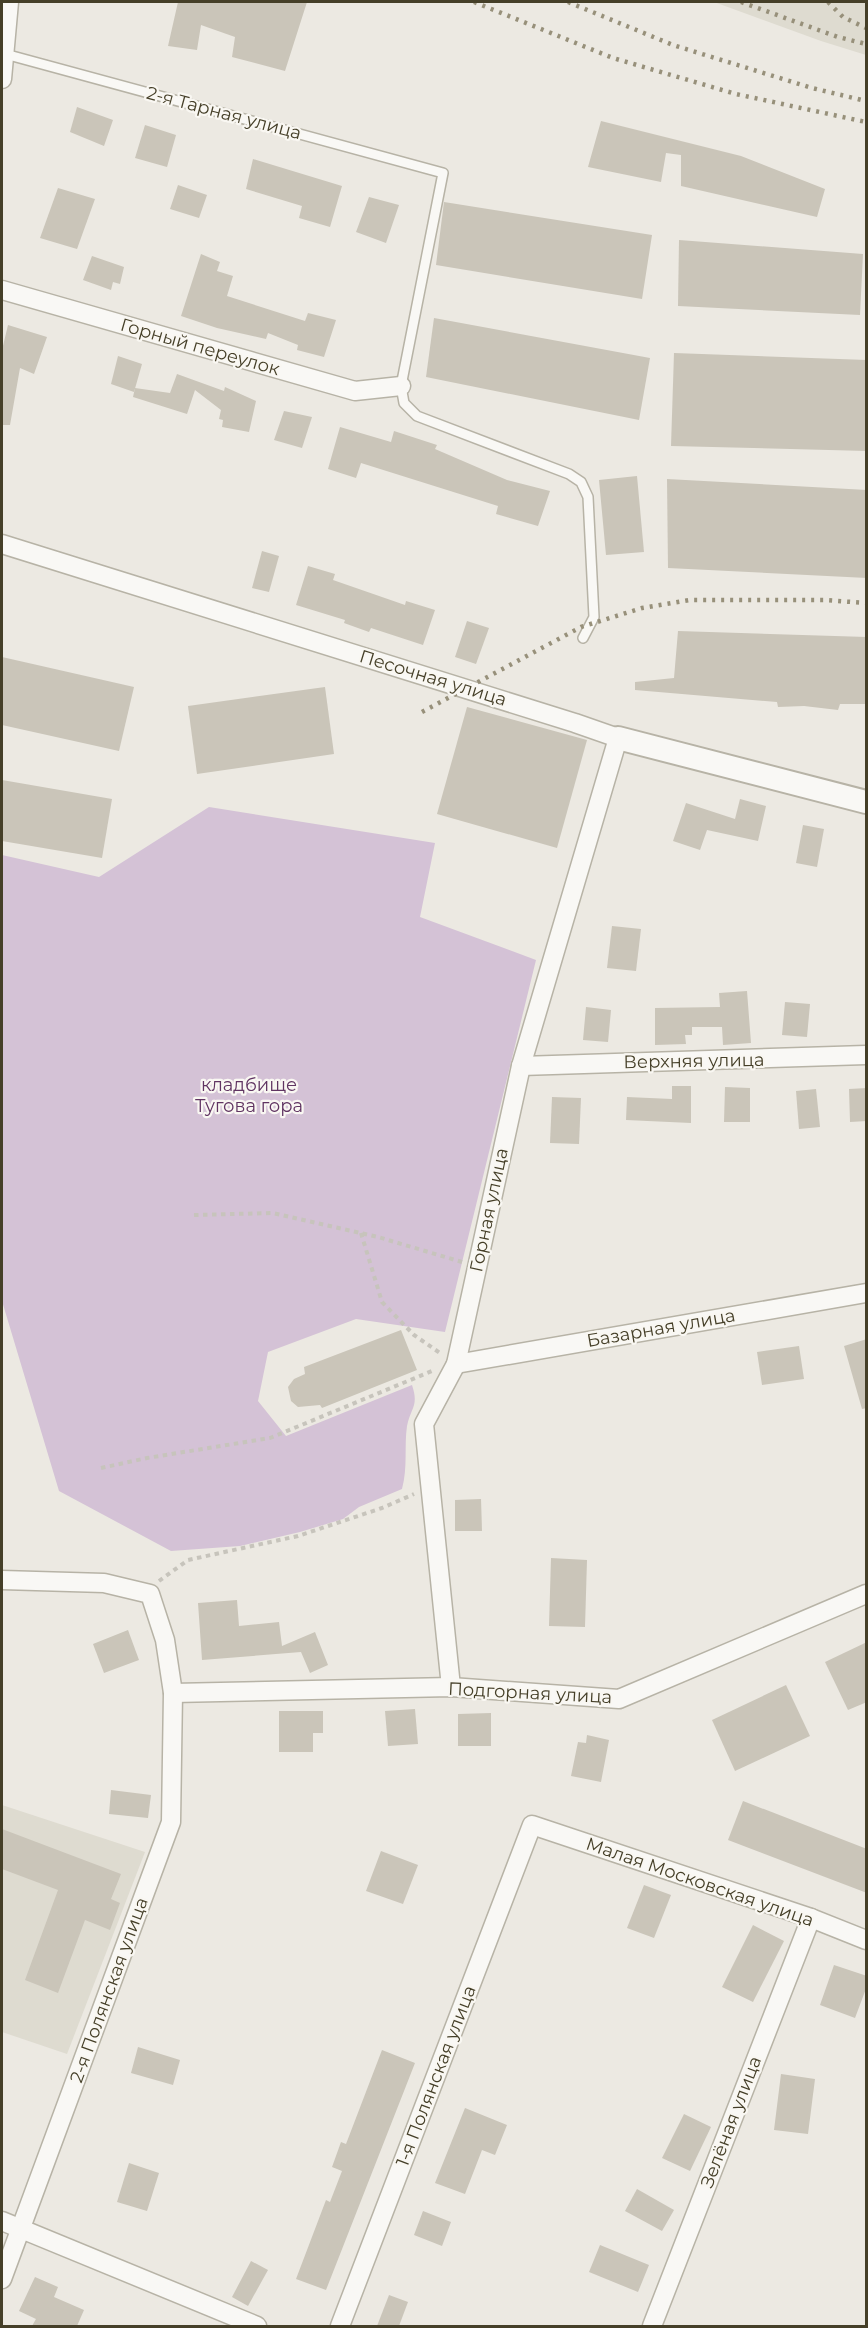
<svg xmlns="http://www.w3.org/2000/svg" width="868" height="2328" font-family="Montserrat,sans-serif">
	<rect width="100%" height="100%" fill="#ece9e2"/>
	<g fill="#dedbd0">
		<polygon points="714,2 866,2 866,55 821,41"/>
		<polygon points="2,1805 145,1852 67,2054 2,2032"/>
	</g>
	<path fill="#d4c2d6" d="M209 807 435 843 420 917 536 960 445 1332 356 1319 268 1352 258 1401 286 1436 412 1385C419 1406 411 1407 407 1426 404 1447 408 1467 402 1489L359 1507 343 1519 300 1532 240 1546 171 1551 59 1491 2 1301V855L99 877Z"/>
	<g fill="#cac5b9">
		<polygon points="178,2 307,2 285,71 232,57 235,37 201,25 197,50 168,46"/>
		<polygon points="77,107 113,120 104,146 70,132"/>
		<polygon points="601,121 741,156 825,189 817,217 681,186 681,155 666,153 661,182 588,167"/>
		<polygon points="145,125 176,135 167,167 135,158"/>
		<polygon points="253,159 342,186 330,227 299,218 302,206 246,189"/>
		<polygon points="178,185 207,195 199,218 170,209"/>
		<polygon points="58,188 95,199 77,249 40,238"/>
		<polygon points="369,197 399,205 386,243 356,232"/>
		<polygon points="444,202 652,235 642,299 436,265"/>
		<polygon points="679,240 863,254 860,315 678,306"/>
		<polygon points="201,254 220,262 217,271 233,276 227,296 305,321 308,313 336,320 324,357 297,350 298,345 268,333 266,339 217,328 181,316"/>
		<polygon points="92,256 124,267 120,284 113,282 111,290 83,280"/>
		<polygon points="434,318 650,358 639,420 426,377"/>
		<polygon points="8,325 47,337 34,374 20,368 10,425 2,425 2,350"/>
		<polygon points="674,353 867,360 867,451 671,446"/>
		<polygon points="118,356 142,364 134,392 111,384"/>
		<polygon points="177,374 224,391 225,387 256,401 249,432 222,427 223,420 219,419 221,410 195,390 187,414 133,397 135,388 170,393"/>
		<polygon points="284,411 312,417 302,448 274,440"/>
		<polygon points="340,427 391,442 394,431 437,445 435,449 507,480 550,491 538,526 496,514 498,506 361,463 356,478 328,469"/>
		<polygon points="637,476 644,552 606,555 599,480"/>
		<polygon points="667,479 867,490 867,578 668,568"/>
		<polygon points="262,551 279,556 269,592 252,588"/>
		<polygon points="308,566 335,574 333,580 405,605 406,601 435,610 423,645 371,628 369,632 344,623 345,620 296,605"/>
		<polygon points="467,621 489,628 476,664 455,657"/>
		<polygon points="678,631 867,637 867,704 840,704 838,710 804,706 778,707 777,702 635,690 635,682 674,678"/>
		<polygon points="2,657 134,687 119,751 2,725"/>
		<polygon points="325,687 334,754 197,774 188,706"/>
		<polygon points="467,707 587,740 557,848 437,814"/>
		<polygon points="2,780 112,799 102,858 2,841"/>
		<polygon points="740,799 766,806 758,841 707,830 700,850 673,841 686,803 735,819"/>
		<polygon points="803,825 824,829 817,867 796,863"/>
		<polygon points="612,926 641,929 636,971 607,968"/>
		<polygon points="747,991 751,1043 723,1045 722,1027 692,1027 692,1035 685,1035 686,1044 655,1045 655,1008 720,1007 719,993"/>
		<polygon points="785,1002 810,1004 807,1037 782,1035"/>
		<polygon points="586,1007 611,1010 608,1042 583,1040"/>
		<polygon points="672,1086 691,1086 691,1123 626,1120 627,1097 672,1099"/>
		<polygon points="725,1087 750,1088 750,1122 724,1122"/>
		<polygon points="867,1088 867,1121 850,1122 849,1089"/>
		<polygon points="816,1089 820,1127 799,1129 796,1091"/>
		<polygon points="552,1097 581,1098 579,1144 550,1143"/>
		<polygon points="401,1330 417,1370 322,1408 320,1405 298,1407 291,1401 288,1387 294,1379 305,1374 304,1367"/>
		<polygon points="867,1339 867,1408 862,1409 844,1346"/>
		<polygon points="799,1346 804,1379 762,1385 757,1352"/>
		<polygon points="481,1499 482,1531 455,1531 455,1500"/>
		<polygon points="551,1558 587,1560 585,1627 549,1626"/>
		<polygon points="237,1600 239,1626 279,1622 282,1646 315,1632 328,1665 310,1673 301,1652 202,1660 198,1603"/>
		<polygon points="128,1630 139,1660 104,1673 93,1644"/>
		<polygon points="867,1642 867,1702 848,1710 825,1662"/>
		<polygon points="786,1685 810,1736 735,1771 712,1720"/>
		<polygon points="415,1709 418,1744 388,1746 385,1711"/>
		<polygon points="279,1711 323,1711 323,1733 313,1733 313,1752 279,1752"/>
		<polygon points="491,1713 491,1746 458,1746 458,1714"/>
		<polygon points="587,1735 609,1740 601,1782 571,1776 578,1742 586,1743"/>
		<polygon points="111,1790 151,1795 148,1818 109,1814"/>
		<polygon points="743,1801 867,1849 867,1893 728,1840"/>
		<polygon points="2,1829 121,1874 111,1899 120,1903 110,1930 85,1920 58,1993 25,1980 58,1890 2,1869"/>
		<polygon points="381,1851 418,1865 403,1904 366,1891"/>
		<polygon points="644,1885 671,1895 654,1938 627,1928"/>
		<polygon points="753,1925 784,1941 753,2002 722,1987"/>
		<polygon points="834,1965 867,1976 867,1986 855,2018 820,2005"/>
		<polygon points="138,2047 180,2060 173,2085 131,2073"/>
		<polygon points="382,2050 415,2063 326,2290 296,2279 326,2200 330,2202 342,2171 332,2167 341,2142 346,2144"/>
		<polygon points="781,2074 815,2079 808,2134 774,2130"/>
		<polygon points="465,2108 507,2125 495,2155 482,2150 465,2194 435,2183"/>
		<polygon points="684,2114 711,2127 690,2171 662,2158"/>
		<polygon points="129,2163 159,2173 147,2211 117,2202"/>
		<polygon points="637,2189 674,2210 662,2231 625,2211"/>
		<polygon points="423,2211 451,2222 442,2246 414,2235"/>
		<polygon points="600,2245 649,2265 638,2292 589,2272"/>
		<polygon points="251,2261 268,2270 248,2306 232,2297"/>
		<polygon points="35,2277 58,2287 54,2297 84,2310 77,2326 32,2326 36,2319 19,2311"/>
		<polygon points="389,2295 408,2302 399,2326 377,2326"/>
	</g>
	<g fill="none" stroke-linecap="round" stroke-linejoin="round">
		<defs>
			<polyline id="service" points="5,54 443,173 401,386 404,403 417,416 569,474 581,482 588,497 594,617 583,638"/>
			<g id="minor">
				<polyline points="2,79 9,2"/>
				<polyline points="2,290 355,391 401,386"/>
				<polyline points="2,544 575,723 618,738 521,1066 456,1364 424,1424 451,1687"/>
				<polyline points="521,1066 866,1055"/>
				<polyline points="456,1364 866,1293"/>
				<polyline points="2,1580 104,1583 150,1594 165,1640 173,1693 171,1822 2,2279"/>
				<polyline points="173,1693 451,1687 619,1699 866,1594"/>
				<polyline points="2,2221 257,2326"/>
				<polyline points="340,2326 532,1825 811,1918 866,1940"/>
				<polyline points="652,2326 811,1918"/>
			</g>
			<polyline id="tertiary" points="618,738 866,802"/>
		</defs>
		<use href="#service" stroke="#b7b3a6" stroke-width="12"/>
		<use href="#minor" stroke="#b7b3a6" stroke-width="21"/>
		<use href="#tertiary" stroke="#b7b3a6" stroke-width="26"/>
		<g stroke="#c7c4bc" stroke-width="4" stroke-dasharray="4.5 4.5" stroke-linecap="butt">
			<polyline points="194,1215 273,1213 378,1237 462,1262"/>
			<polyline points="361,1233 382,1302 414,1335 440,1353"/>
			<polyline points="101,1468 147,1458 270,1438 432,1371"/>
			<polyline points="159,1581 188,1560 298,1536 382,1508 414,1494"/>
		</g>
		<use href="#service" stroke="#f9f8f5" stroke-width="9"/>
		<use href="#minor" stroke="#f9f8f5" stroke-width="18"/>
		<use href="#tertiary" stroke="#f9f8f5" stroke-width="22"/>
		<g stroke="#97907a" stroke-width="4.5" stroke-dasharray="3 6" stroke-linecap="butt">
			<polyline points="474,2 613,58 736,94 866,122"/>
			<polyline points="568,2 673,45 812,88 866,101"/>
			<polyline points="741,2 838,37 866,44"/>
			<polyline points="828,2 843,17 866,28"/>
			<polyline points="422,712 581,627 642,608 690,600 824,600 866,603"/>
		</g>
	</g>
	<g text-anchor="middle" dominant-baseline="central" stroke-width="4.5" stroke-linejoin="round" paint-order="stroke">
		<g font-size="18" fill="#453f28" stroke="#f9f7f2">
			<text transform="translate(224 113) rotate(15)">2-я Тарная улица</text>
			<text transform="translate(200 347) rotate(16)">Горный переулок</text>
			<text transform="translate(433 678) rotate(17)">Песочная улица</text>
			<text transform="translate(694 1061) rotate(-1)">Верхняя улица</text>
			<text transform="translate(489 1210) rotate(-78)">Горная улица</text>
			<text transform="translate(661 1328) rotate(-10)">Базарная улица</text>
			<text transform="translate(530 1693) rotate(3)">Подгорная улица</text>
			<text transform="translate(700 1882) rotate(19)">Малая Московская улица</text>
			<text transform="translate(109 1990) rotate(-70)">2-я Полянская улица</text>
			<text transform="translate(436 2076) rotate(-69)">1-я Полянская улица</text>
			<text transform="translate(731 2122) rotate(-69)">Зелёная улица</text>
		</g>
		<g font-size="18" fill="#603462" stroke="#f9f7f2">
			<text x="249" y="1085">кладбище<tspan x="249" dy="21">Тугова гора</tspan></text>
		</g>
	</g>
	<rect width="868" height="2328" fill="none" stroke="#453f28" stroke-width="6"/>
</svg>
